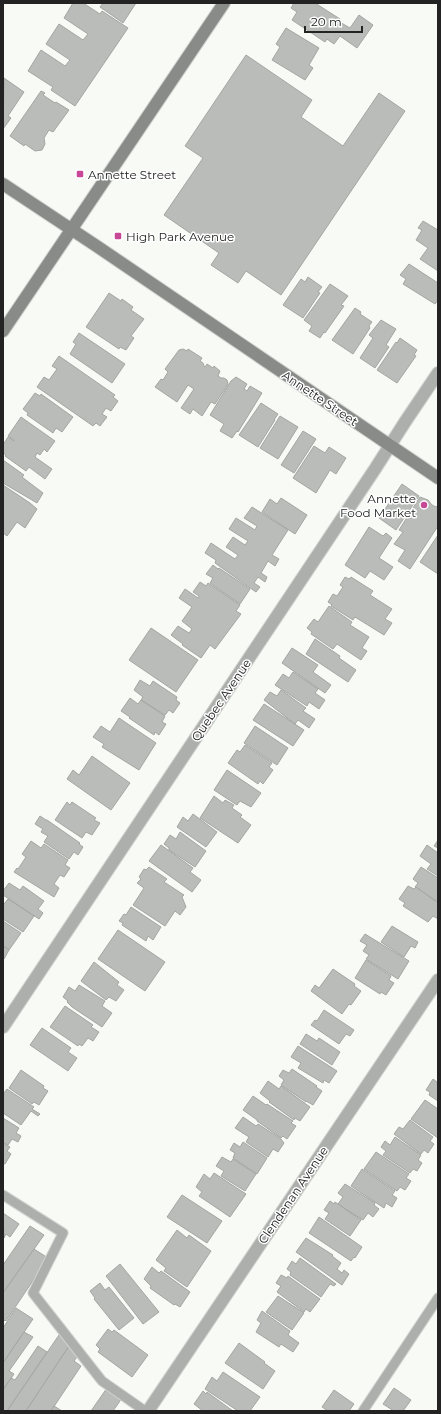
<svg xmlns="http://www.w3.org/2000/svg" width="441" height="1414" font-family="Montserrat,sans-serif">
	<rect width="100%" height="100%" fill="#f7faf5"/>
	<g fill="#b9bcb8" stroke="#a3a6a1">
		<polygon points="73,3 83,3 100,14 102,11 128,28 75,106 51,90 53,87 28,71 41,50 65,66 70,60 46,44 59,24 83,40 88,34 64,18"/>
		<polygon points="103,3 136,3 123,23 100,7"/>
		<polygon points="294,3 315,3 340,19 338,21 350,28 359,15 373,25 357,48 340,36 334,44 327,39 325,42 292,20 297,12 291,8"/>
		<polygon points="286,28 319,48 309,65 313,68 305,80 272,60 280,47 276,44"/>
		<polygon points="246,55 312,100 301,117 343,146 379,93 405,111 281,295 246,271 238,283 211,265 219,253 164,215 203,158 185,146"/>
		<polygon points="4,78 24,92 8,116 11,118 3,129"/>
		<polygon points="41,91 45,93 43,95 55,103 56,102 69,110 53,132 49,130 44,138 45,144 42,150 35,151 25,144 24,146 10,136"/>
		<polygon points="423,221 438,230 438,271 420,259 428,248 416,240 422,230 418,228"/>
		<polygon points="409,264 438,283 438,300 435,304 403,284 406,279 400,275"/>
		<polygon points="308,277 322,287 318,292 320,293 303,318 283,305 301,279 305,282"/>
		<polygon points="330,284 348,296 341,305 344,306 325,333 324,332 320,338 309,331 312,326 304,320"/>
		<polygon points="109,293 121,301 122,299 133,307 131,310 144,319 131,336 134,338 126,350 120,347 119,349 86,327"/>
		<polygon points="355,308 361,312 360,314 372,322 369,326 370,328 353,354 332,340"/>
		<polygon points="381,320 396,329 386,345 389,347 375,368 360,358 373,338 369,335"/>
		<polygon points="79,333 125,364 112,383 70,354 76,344 73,342"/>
		<polygon points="400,338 417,350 414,355 416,356 397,383 377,370 396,342 397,343"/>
		<polygon points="183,349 187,351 188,349 202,358 200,361 203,363 204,366 205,367 207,364 213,368 214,366 220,371 218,376 221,378 224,378 227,380 228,384 215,404 211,402 202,416 193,409 190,414 181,408 194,389 188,385 177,402 155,387 161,379 163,380 168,372 165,369 179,350"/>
		<polygon points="59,356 115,395 113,397 118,401 111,411 106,408 102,414 107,417 100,426 96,423 93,426 37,387 44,377 49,380 57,369 52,366"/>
		<polygon points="236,377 247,384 244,389 247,391 250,386 262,393 238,432 237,431 232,438 220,431 224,424 210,415 231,381"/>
		<polygon points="35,393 40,396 41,394 73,417 62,432 56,428 53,433 27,415 28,413 23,409"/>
		<polygon points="261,403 278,414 274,420 275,420 258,447 239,435"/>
		<polygon points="280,416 298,427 278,459 260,448"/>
		<polygon points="21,417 55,441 47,452 44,449 40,455 37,453 35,457 52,469 45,479 29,467 26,471 5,456 6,455 3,453 3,445 8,437 14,441 14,440 8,436"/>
		<polygon points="303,431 316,439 294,473 281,465"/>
		<polygon points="314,446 325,453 329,447 346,458 336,474 330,470 316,493 293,478"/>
		<polygon points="3,460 24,475 22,477 43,493 37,503 3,483"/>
		<polygon points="402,484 419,496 396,530 379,518"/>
		<polygon points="3,485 30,503 37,509 25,528 17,522 7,536 3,533"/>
		<polygon points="420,497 428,500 432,505 436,507 438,505 438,526 410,569 398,561 405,550 394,544 403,532 399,530"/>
		<polygon points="281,498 307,515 295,534 262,512 270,499 277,504"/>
		<polygon points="252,507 288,530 272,555 279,559 275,566 268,561 261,573 267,577 265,582 258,577 254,583 260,587 256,592 215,563 216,560 205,553 211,543 235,559 238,555 226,547 233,537 245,545 248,541 229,529 236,518 255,530 257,526 244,518"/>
		<polygon points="369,527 383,536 386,533 392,538 379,558 393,567 384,580 370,571 365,578 345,565"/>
		<polygon points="438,535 438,574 420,562"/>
		<polygon points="213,565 218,569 219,568 250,589 240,604 210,583 213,578 206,574"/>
		<polygon points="345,577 349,579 351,577 373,591 370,595 392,609 385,619 392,623 384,635 355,617 353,620 331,606 332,605 328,602 333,594 337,596 343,587 340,585"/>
		<polygon points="200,582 206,586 208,583 240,605 236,611 241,614 215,649 210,645 201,658 182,645 183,644 171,635 178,626 189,633 192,629 182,621 192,607 179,598 185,589 198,598 199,596 193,592"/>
		<polygon points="329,606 352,622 350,625 369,637 362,648 367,651 361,660 337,644 333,649 311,634 312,632 307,628 314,619 318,622"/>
		<polygon points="151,628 198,660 176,692 129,660"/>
		<polygon points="315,639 340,656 339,658 356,670 348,682 306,654"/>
		<polygon points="292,648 318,665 313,672 331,685 325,693 282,663"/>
		<polygon points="293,672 318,689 315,693 325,700 319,709 309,702 307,706 275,685 283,674 289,678"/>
		<polygon points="140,680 150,686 153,681 177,697 176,700 180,703 173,713 169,710 165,715 141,700 143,697 134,690"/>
		<polygon points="281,690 306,708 303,711 315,719 309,728 298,720 295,724 264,700 270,692 277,696"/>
		<polygon points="130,698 138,704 141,700 165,716 162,722 166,724 159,735 155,732 154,735 129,718 130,717 121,711"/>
		<polygon points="264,704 304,730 293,746 253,720"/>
		<polygon points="119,718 156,743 139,770 102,747 104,744 93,737 101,726 110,732"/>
		<polygon points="255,726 288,748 277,765 244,743"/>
		<polygon points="245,745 272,763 269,767 273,770 263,784 260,781 258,784 228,763 237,750 240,752"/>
		<polygon points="92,756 130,783 111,810 67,779 73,770 79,775"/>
		<polygon points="227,770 261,793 251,807 240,801 237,805 214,790"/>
		<polygon points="214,796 223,803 225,800 234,805 232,808 242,815 240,817 251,825 238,843 200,818"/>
		<polygon points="67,802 70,805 72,802 96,818 94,820 100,823 92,835 86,832 82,838 55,820"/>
		<polygon points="193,814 217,832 206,847 177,827 183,817 188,821"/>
		<polygon points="40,816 46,820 47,820 80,843 79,844 83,847 78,855 74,852 69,859 44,842 48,836 41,832 43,829 35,824"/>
		<polygon points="180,832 206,851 195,867 169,850 169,848 164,844 170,835 176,839"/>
		<polygon points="438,840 438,848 434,846"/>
		<polygon points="31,841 41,848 44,844 68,860 65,865 70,868 64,877 60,875 54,884 59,888 54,897 14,872 17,868 18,869 26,857 22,854"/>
		<polygon points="161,845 193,868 190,872 201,880 192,892 149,861"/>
		<polygon points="427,845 438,853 438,876 427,869 431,864 420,856"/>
		<polygon points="149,867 167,879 164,882 184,895 182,897 186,907 180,915 175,911 165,926 133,905 144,888 137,883 141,879 139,877 144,869 146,870"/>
		<polygon points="421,867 438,878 438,902 415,887 418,883 413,879"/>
		<polygon points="9,883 20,890 23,886 44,901 38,909 43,913 39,919 3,895 3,891"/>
		<polygon points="408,886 414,889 416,887 438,903 438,919 433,916 428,922 403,906 405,903 399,899"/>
		<polygon points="8,899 34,916 23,932 3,919 3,904 4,904"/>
		<polygon points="131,907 161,927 153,940 148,936 146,941 122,925 123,923 119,921 124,914 126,915"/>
		<polygon points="3,921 21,933 9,950 3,946"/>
		<polygon points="392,926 418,942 415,948 411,946 404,957 381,942"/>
		<polygon points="118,930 165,962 145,991 98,959"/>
		<polygon points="365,934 409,961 398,979 366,959 369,955 363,951 367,945 360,941"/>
		<polygon points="3,946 9,950 4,959 3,958"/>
		<polygon points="366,960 391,976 389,980 394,983 386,995 381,992 380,994 355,978"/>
		<polygon points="94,962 119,982 117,985 124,990 116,1001 109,997 106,1000 81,981"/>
		<polygon points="333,969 355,984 354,986 361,991 351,1005 349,1004 342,1014 311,991 315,985 319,988"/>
		<polygon points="79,985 105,1001 102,1006 112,1013 102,1027 72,1007 67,1002 68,1001 63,997 69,987 75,991"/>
		<polygon points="65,1006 93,1025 91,1027 99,1032 93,1041 88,1038 82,1046 79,1044 78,1046 50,1027"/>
		<polygon points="324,1010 354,1030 350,1036 346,1034 339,1044 311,1025 315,1020 317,1021"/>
		<polygon points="42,1028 71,1048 68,1052 77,1058 68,1071 30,1045"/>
		<polygon points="306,1034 317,1041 319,1038 340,1052 332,1065 300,1044"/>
		<polygon points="298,1046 337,1071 329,1083 324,1080 323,1083 298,1068 301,1063 291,1057"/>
		<polygon points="292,1069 317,1086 316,1087 322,1091 313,1105 306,1101 306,1102 281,1085 284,1080 279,1076 283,1070 289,1073"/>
		<polygon points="21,1070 44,1086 43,1088 48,1091 39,1105 34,1102 32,1104 9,1088"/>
		<polygon points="433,1079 437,1082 438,1081 438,1101 429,1095 430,1092 426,1090"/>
		<polygon points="268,1081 279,1089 281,1086 310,1107 300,1121 295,1118 294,1120 269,1102 270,1101 260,1093"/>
		<polygon points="7,1089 34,1107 32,1109 40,1114 38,1116 31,1111 21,1125 3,1113 3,1094"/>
		<polygon points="253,1096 266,1105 267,1104 293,1121 291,1123 296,1126 287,1139 283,1136 281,1138 257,1121 257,1120 243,1110"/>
		<polygon points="425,1100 438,1109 438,1138 411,1119"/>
		<polygon points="243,1117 256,1126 258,1124 281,1139 284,1143 278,1152 273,1149 268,1157 246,1142 249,1137 235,1128"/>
		<polygon points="3,1118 19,1128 16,1133 21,1136 18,1142 12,1139 8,1145 3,1142"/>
		<polygon points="410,1120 433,1137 430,1141 434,1144 428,1153 424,1150 421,1154 394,1134 399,1127 403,1129"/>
		<polygon points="395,1137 421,1155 418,1160 422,1163 417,1171 413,1169 410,1173 383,1155 386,1151 381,1147 385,1141 390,1145"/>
		<polygon points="243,1142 267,1158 257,1174 233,1158 235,1153 230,1150 234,1143 240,1147"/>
		<polygon points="3,1143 10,1147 7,1151 11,1154 5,1164 3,1163"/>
		<polygon points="376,1152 409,1174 406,1178 411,1181 405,1190 400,1187 397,1191 364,1169"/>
		<polygon points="222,1157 231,1162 233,1159 256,1174 245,1191 221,1176 224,1171 216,1166"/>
		<polygon points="362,1169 395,1191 392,1195 397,1198 392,1207 386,1203 384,1208 351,1186"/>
		<polygon points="214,1173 246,1194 230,1217 199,1196 202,1192 196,1187 204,1174 210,1179"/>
		<polygon points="345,1184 375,1203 374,1205 379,1209 373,1217 368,1213 363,1220 338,1204 343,1197 338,1193"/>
		<polygon points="182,1195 222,1221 207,1243 167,1217"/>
		<polygon points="330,1201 334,1204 335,1202 361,1220 350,1236 325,1219 329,1213 324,1210"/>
		<polygon points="3,1213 19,1224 10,1237 6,1234 4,1238"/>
		<polygon points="319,1217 362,1247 355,1258 354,1257 351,1261 309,1233"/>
		<polygon points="30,1226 44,1235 3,1293 3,1265"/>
		<polygon points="177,1230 187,1238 189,1235 211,1251 187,1287 164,1271 166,1268 156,1260"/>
		<polygon points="306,1238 333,1255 332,1256 341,1263 337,1269 342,1273 344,1270 349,1274 342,1285 296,1252"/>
		<polygon points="34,1249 48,1258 6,1321 5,1320 3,1322 3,1293"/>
		<polygon points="300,1258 336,1284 334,1286 330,1284 321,1297 290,1275 291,1272 287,1269 292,1261 296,1264"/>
		<polygon points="120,1264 159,1312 143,1324 106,1276"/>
		<polygon points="152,1267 159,1273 161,1271 190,1292 180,1307 175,1304 174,1305 150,1288 151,1286 144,1279"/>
		<polygon points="281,1275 287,1278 288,1276 320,1299 310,1312 306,1309 304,1312 277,1292 281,1286 276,1283"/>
		<polygon points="100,1283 105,1290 109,1287 134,1318 119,1330 94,1299 95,1298 90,1291"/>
		<polygon points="278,1296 304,1313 292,1330 266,1312"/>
		<polygon points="16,1308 33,1319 3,1363 3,1328"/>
		<polygon points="262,1311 290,1331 288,1335 299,1343 293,1352 281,1344 279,1347 256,1332 261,1323 257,1320"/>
		<polygon points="108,1329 112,1332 114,1330 148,1355 132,1377 98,1352 100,1349 96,1345"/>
		<polygon points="24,1332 33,1337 9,1371 14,1374 3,1390 3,1363"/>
		<polygon points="59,1335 71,1343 26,1411 7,1411"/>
		<polygon points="239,1343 265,1362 264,1363 275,1371 263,1389 225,1363"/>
		<polygon points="38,1346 47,1352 7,1411 3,1411 3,1390 11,1378 15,1380"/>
		<polygon points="69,1346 79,1354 74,1361 81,1366 51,1411 26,1411"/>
		<polygon points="223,1372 260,1397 250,1411 238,1411 205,1389 212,1377 217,1381"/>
		<polygon points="107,1388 122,1398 113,1411 91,1411"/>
		<polygon points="394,1388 411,1400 403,1411 394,1411 383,1404"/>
		<polygon points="334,1390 354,1404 349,1411 328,1411 322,1407"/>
		<polygon points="203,1391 206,1394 207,1392 233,1411 203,1411 194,1404"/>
		<polygon points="54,1406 62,1411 51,1411"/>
	</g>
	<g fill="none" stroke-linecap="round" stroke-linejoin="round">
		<defs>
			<g id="lane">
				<polyline points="3,1195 63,1233 33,1293 102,1381 145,1411"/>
				<polyline points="363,1411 438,1298"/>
			</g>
			<g id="street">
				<polyline points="3,1027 375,469 405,422 438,373"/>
				<polyline points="148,1411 438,980"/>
			</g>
			<g id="secondary">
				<polyline points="3,184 98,247 438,478"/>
				<polyline points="3,331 224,3"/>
			</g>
		</defs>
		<use href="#lane" stroke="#d1d3cf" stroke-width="11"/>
		<use href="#street" stroke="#d1d3cf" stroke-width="14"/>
		<use href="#secondary" stroke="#d1d3cf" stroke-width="14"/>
		<use href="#lane" stroke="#adafad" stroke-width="9"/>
		<use href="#street" stroke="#adafad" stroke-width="12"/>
		<use href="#secondary" stroke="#898b88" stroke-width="12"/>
	</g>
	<g fill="#c64896" stroke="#fff" stroke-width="1.5">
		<rect x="76" y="170" width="8" height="8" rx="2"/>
		<rect x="114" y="232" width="8" height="8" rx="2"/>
		<circle cx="424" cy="505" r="4"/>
	</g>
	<g text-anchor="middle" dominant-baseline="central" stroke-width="3" stroke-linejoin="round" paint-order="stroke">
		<g font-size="12" fill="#222322" stroke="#fff" text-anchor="start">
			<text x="88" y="174">Annette Street</text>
			<text x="126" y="236">High Park Avenue</text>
			<text x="416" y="498" text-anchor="end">Annette<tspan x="416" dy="14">Food Market</tspan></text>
		</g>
		<g font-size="12" fill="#222322" stroke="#fff">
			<text transform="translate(320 398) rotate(34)">Annette Street</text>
			<text transform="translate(221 700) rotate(-56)">Quebec Avenue</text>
			<text transform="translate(293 1195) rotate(-56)">Clendenan Avenue</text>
		</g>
	</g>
	<rect width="441" height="1414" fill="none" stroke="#222322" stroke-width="8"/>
	<path d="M305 26v6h57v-6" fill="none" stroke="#222322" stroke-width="2"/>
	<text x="311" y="26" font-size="12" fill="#222322" stroke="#ffffff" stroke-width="3" paint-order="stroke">20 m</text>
</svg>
